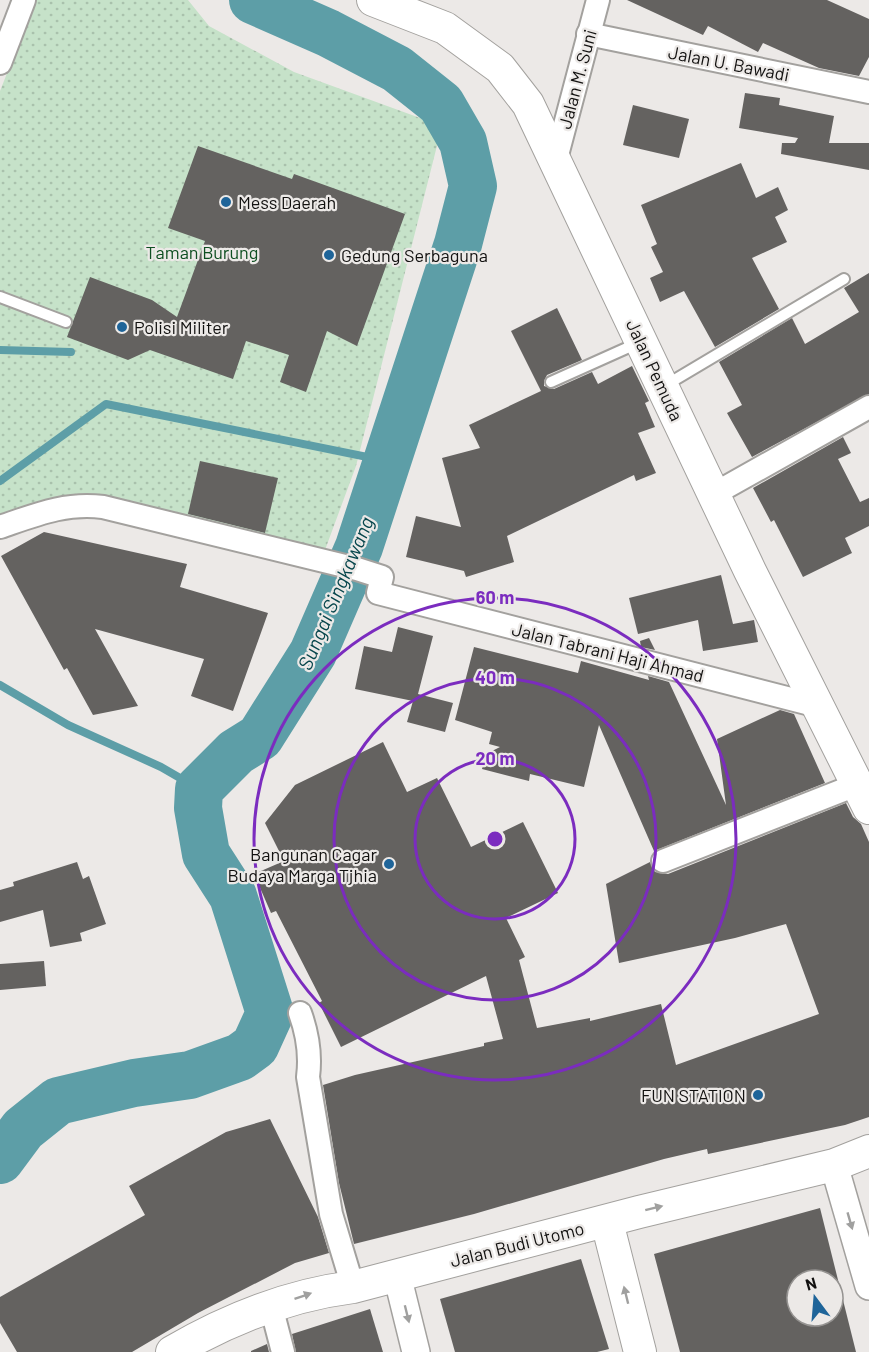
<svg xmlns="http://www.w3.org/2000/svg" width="869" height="1352" font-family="Barlow,sans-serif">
	<defs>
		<pattern id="park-dots" width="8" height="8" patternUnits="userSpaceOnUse" patternTransform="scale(1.5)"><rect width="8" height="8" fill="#c6e2c9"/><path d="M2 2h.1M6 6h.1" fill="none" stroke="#a9c1ac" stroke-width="1.8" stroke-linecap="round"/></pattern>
	</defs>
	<rect width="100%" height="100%" fill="#ece9e7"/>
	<polygon fill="url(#park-dots)" points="36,0 188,0 209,26 294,72 442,126 356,466 318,569 83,511 0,538 0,91"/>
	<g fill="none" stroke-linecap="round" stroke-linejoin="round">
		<g stroke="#5d9ea7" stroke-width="8">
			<polyline points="0,350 71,352"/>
			<polyline points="0,481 106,404 387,461"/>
			<polyline points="0,685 68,725 161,767 199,789"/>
		</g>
		<polyline stroke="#5d9ea7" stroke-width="48" points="0,1160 23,1129 58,1101 134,1083 190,1075 240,1057 255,1046 270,1013 233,896 206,854 198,808 199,789 236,752 260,737 313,653 359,547 458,244 473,186 463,142 441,104 397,69 328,33 253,0"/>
	</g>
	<g fill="#646260" fill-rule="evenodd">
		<polygon points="627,0 827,0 869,19 869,57 859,76 819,68 763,43 758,52 708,26 703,35"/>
		<polygon points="745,93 780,98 779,105 834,116 829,143 869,143 869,170 781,154 782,143 795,143 798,138 739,128"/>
		<polygon points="633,105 689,119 679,158 623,145"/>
		<polygon points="198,146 292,179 294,174 405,214 357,346 327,331 306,392 280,382 289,355 246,341 233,379 150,350 128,360 67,337 90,277 152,300 177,317 205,241 168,228"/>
		<polygon points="741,163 756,198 778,187 788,210 775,217 787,242 752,258 779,309 715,347 684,291 660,302 650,278 663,272 651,247 657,244 641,205"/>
		<polygon points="869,273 869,394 752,457 727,413 742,405 719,362 792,318 805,344 859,312 844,288"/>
		<polygon points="557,308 582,360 547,375 544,381 544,386 554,389 592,372 598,384 632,366 649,401 645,403 655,427 638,433 656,473 636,481 634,475 507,536 514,562 466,577 464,571 406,557 416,516 461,527 442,458 480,448 469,425 541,391 511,331"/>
		<polygon points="843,437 851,453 838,459 860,502 869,498 869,526 845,538 852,553 803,577 774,520 771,522 753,488"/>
		<polygon points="200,461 278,478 265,533 188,514"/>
		<polygon points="44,532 187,564 180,587 268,613 233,711 191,696 204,659 95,629 138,706 93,715 67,668 64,670 1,556"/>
		<polygon points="721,575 733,624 754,620 758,642 703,651 698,620 638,634 629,598"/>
		<polygon points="398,627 433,636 418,694 453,703 445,732 407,722 413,701 355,689 364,646 392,652"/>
		<polygon points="649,638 655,650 641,647 640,641"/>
		<polygon points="474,647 578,673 581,661 649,680 648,676 669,682 726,805 717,739 780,710 794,714 825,783 654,851 599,725 584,787 530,774 529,781 482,769 486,754 500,747 489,744 492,732 455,720"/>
		<polygon points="383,742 407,792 437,778 471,847 523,822 558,893 506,918 525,957 519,960 537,1028 590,1018 590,1021 661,1004 676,1065 819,1014 786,924 735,938 619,963 606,884 650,862 655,872 668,874 846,803 853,817 861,824 869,842 869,1117 845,1125 708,1154 707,1149 664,1159 474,1214 354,1244 339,1183 323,1085 355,1075 484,1046 484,1043 503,1039 486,976 341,1047 319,1003 322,1001 276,911 271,913 254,874 284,861 265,823 295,785"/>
		<polygon points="77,862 83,879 89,876 106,924 80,933 82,941 50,947 43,910 0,922 0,890 14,886 13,882"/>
		<polygon points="44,961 46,986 0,990 0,964"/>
		<polygon points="270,1119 318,1217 329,1253 295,1263 198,1313 132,1352 17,1352 0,1323 0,1297 145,1215 129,1186 226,1132"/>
		<path d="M820 1208 856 1352H680L654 1254ZM797 1280H833V1316H797Z"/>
		<polygon points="581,1259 609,1349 597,1352 455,1352 440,1299"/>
		<polygon points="370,1309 383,1352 296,1352 292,1334"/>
		<polygon points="267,1344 269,1352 251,1352 251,1351"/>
	</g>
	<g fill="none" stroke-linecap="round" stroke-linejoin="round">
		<defs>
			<g id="service">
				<polyline points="0,297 66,322"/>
				<polyline points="551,382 638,343"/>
				<polyline points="666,385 844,279"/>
			</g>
			<g id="minor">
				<polyline points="588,34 869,92"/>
				<polyline points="0,63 24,0"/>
				<polyline points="556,159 598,0"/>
				<polyline points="714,494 869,407"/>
				<path d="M0 527C35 515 66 502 103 507L357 569 382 577 378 593 818 706"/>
				<polyline points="663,861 856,785"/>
				<path d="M300 1013C308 1035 311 1054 308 1077L331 1214 353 1287"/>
				<polyline points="271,1306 283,1352"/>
			</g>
			<g id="tertiary">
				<polyline points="834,1165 869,1286"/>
				<polyline points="397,1275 416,1352"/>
			</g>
			<g id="secondary">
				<polyline points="373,0 445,28 500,68 528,104 750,571 869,808"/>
				<polyline points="607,1222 640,1352"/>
				<path d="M172 1352C227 1320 289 1295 353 1287L639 1212 834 1165 869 1151"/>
			</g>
		</defs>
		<use href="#service" stroke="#a3a19e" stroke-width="14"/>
		<use href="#minor" stroke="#a3a19e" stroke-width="26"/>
		<use href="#tertiary" stroke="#a3a19e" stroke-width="30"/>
		<use href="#secondary" stroke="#a3a19e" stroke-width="34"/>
		<use href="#service" stroke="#fff" stroke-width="10"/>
		<use href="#minor" stroke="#fff" stroke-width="22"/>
		<use href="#tertiary" stroke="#fff" stroke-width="27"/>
		<use href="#secondary" stroke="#fff" stroke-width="32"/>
	</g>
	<defs><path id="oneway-solid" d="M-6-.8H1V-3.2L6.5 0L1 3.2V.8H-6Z" transform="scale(1.5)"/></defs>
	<g fill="#a0a09f">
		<use href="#oneway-solid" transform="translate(654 1208) rotate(-14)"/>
		<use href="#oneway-solid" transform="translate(850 1221) rotate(74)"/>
		<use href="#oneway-solid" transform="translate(626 1295) rotate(-104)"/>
		<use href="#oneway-solid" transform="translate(303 1296) rotate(-19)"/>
		<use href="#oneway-solid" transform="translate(407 1314) rotate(76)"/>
	</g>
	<g fill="none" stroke="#7b2cbf" stroke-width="3">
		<circle cx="495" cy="839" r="80"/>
		<circle cx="495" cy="839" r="161"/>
		<circle cx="495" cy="839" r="241"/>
	</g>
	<g fill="#1e6499" stroke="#ece9e7" stroke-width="2">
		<circle cx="226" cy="202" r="6"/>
		<circle cx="329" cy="255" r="6"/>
		<circle cx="122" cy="327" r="6"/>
		<circle cx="389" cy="864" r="6"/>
		<circle cx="758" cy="1095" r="6"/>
	</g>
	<g text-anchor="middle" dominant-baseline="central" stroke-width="4.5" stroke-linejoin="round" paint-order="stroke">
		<g font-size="18" fill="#121110" stroke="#ece9e7">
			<text transform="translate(729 63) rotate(11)">Jalan U. Bawadi</text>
			<text transform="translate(577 79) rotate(-75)">Jalan M. Suni</text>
			<text transform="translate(655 370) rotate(65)">Jalan Pemuda</text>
			<text transform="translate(608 652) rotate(14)">Jalan Tabrani Haji Ahmad</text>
			<text transform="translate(517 1244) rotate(-14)">Jalan Budi Utomo</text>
		</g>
		<g font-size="18" fill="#121110" stroke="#ece9e7" text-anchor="start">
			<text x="238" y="202">Mess Daerah</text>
			<text x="341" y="255">Gedung Serbaguna</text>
			<text x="134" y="327">Polisi Militer</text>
			<text x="377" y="854" text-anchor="end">Bangunan Cagar<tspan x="377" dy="21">Budaya Marga Tjhia</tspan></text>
			<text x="746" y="1095" text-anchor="end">FUN STATION</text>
		</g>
		<g font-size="18" fill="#0e4f21" stroke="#ece9e7">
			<text x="202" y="252">Taman Burung</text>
		</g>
		<g font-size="20" font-style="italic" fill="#07464c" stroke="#ece9e7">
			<text transform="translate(335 593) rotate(-67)">Sungai Singkawang</text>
		</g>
	</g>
	<circle cx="495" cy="839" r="9" fill="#7b2cbf" stroke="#ece9e7" stroke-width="3"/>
	<g font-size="18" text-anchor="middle" font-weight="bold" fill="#7b2cbf" stroke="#ece9e7" stroke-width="4.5" stroke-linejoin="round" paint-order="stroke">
		<text x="495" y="604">60 m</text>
		<text x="495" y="684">40 m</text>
		<text x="495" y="765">20 m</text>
	</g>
	<g transform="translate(815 1298) rotate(344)"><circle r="28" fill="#ece9e7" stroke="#959391" stroke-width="1.5"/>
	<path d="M0-4.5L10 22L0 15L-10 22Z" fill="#1e6499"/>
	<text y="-9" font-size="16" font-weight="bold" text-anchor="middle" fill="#121110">N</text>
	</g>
</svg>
